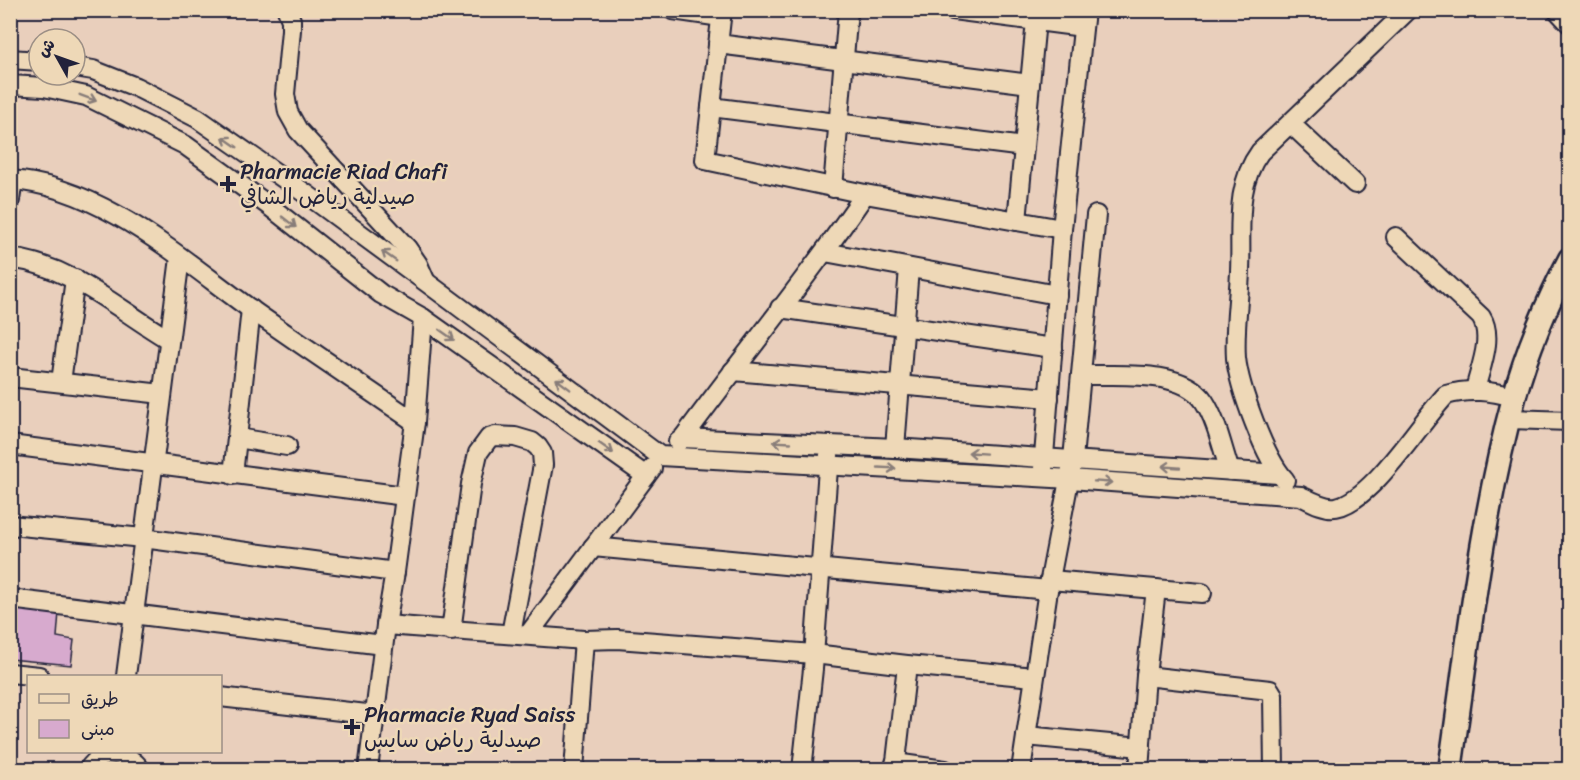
<svg xmlns="http://www.w3.org/2000/svg" width="1580" height="780" font-family="Sriracha,'Playpen Sans Arabic',sans-serif">
	<rect width="100%" height="100%" fill="#e9cfbc"/>
	<filter id="ink" filterUnits="userSpaceOnUse"><feTurbulence type="fractalNoise" baseFrequency=".0167" numOctaves="2"/><feDisplacementMap in="SourceGraphic" scale="12" xChannelSelector="R" yChannelSelector="G"/><feConvolveMatrix kernelMatrix="1 2 1 2 8 2 1 2 1" color-interpolation-filters="sRGB"/></filter>
	<g filter="url(#ink)">
		<polygon fill="#d7aace" stroke="#22223b" stroke-width="1.5" points="10,605 59,612 57,637 74,640 71,665 10,659"/>
		<g fill="none" stroke-linecap="round" stroke-linejoin="round">
			<defs>
				<g id="minor">
					<polyline points="287,10 291,20 291,30 285,94 288,112 298,130 407,248 418,264 425,280"/>
					<polyline points="673,10 721,17"/>
					<polyline points="722,10 705,160 865,194 1062,229"/>
					<polyline points="953,10 1083,27"/>
					<polyline points="1557,10 1570,24"/>
					<polyline points="718,44 1030,84"/>
					<polyline points="10,59 39,61"/>
					<path d="M75 67 93 70 136 87 197 118 309 196 426 282 660 456 1070 479 1301 496C1311 501 1325 509 1336 507 1372 501 1420 422 1446 395 1470 388 1491 391 1514 397"/>
					<polyline points="10,85 44,87 86,96 185,145 268,205 381,294 423,318 646,476"/>
					<polyline points="711,107 1024,147"/>
					<polyline points="1291,124 1355,184"/>
					<path d="M10 180C99 185 180 258 249 308 304 347 360 384 415 422"/>
					<polyline points="833,188 848,10"/>
					<polyline points="10,200 13,180"/>
					<polyline points="1017,221 1037,10"/>
					<path d="M1396 237 1481 317C1494 337 1480 368 1475 390"/>
					<polyline points="825,252 1057,295"/>
					<path d="M10 258C72 266 117 309 168 339"/>
					<polyline points="780,308 1053,348"/>
					<polyline points="733,371 1049,398"/>
					<path d="M1081 375C1115 376 1182 368 1204 401 1217 421 1222 448 1230 471"/>
					<polyline points="10,377 162,394"/>
					<polyline points="61,382 75,279"/>
					<polyline points="1509,419 1570,421"/>
					<polyline points="237,438 287,446"/>
					<polyline points="683,438 895,448 1279,474"/>
					<path d="M678 442 683 438C743 356 808 278 865 194"/>
					<polyline points="10,445 405,496"/>
					<polyline points="895,448 909,268"/>
					<polyline points="1043,469 1062,229 1085,10"/>
					<polyline points="233,475 251,309"/>
					<path d="M1285 480C1265 459 1239 387 1236 358 1234 329 1239 299 1240 271 1242 230 1234 187 1260 152L1408 10"/>
					<polyline points="10,525 143,538 395,572"/>
					<polyline points="593,547 1048,590"/>
					<polyline points="1050,580 1202,593"/>
					<polyline points="10,599 383,645"/>
					<polyline points="386,625 584,640 617,639 814,654 907,665 1034,677"/>
					<polyline points="451,631 471,484 478,453 489,438 495,436 515,437 532,442 538,447 542,453 543,465 511,634"/>
					<polyline points="528,635 652,468"/>
					<polyline points="10,673 39,676"/>
					<polyline points="126,676 180,258"/>
					<polyline points="1146,676 1270,690 1273,695 1274,770"/>
					<polyline points="220,697 375,715"/>
					<polyline points="1026,736 1141,747"/>
					<polyline points="895,763 945,770"/>
					<path d="M88 770C102 749 127 750 141 770"/>
					<polyline points="368,770 386,625 395,572 415,422 423,318"/>
					<polyline points="574,770 584,640"/>
					<polyline points="802,770 813,669 829,455"/>
					<polyline points="895,770 907,665"/>
					<polyline points="1021,770 1048,590 1073,459 1096,215"/>
					<polyline points="1139,770 1146,676 1156,589"/>
				</g>
				<path id="major" d="M1450 770C1468 646 1481 519 1514 398 1526 353 1548 300 1570 259"/>
			</defs>
			<use href="#minor" stroke="#22223b" stroke-width="22"/>
			<use href="#major" stroke="#22223b" stroke-width="27"/>
			<use href="#minor" stroke="#eed8b7" stroke-width="18"/>
			<use href="#major" stroke="#eed8b7" stroke-width="22"/>
		</g>
		<defs><path id="oneway-shaft" d="M-6 0H5M1.5-3L5.5 0L1.5 3" fill="none" stroke-width="1.6" stroke-linecap="round" stroke-linejoin="round" transform="scale(1.5)"/></defs>
		<g stroke="#887d79">
			<use href="#oneway-shaft" transform="translate(88 98) rotate(21)"/>
			<use href="#oneway-shaft" transform="translate(230 142) rotate(-145)"/>
			<use href="#oneway-shaft" transform="translate(289 222) rotate(38)"/>
			<use href="#oneway-shaft" transform="translate(389 256) rotate(-145)"/>
			<use href="#oneway-shaft" transform="translate(447 335) rotate(35)"/>
			<use href="#oneway-shaft" transform="translate(563 384) rotate(-143)"/>
			<use href="#oneway-shaft" transform="translate(782 442) rotate(-177)"/>
			<use href="#oneway-shaft" transform="translate(606 448) rotate(35)"/>
			<use href="#oneway-shaft" transform="translate(977 453) rotate(-176)"/>
			<use href="#oneway-shaft" transform="translate(1171 467) rotate(-176)"/>
			<use href="#oneway-shaft" transform="translate(887 468) rotate(3)"/>
			<use href="#oneway-shaft" transform="translate(1103 482) rotate(4)"/>
		</g>
	</g>
	<g fill="#22223b" stroke="#eed8b7" stroke-width="2">
		<path d="M225 175h6v6h6v6h-6v6h-6v-6h-6v-6h6z"/>
		<path d="M349 718h6v6h6v6h-6v6h-6v-6h-6v-6h6z"/>
	</g>
	<g text-anchor="middle" dominant-baseline="central" stroke-width="5" stroke-linejoin="round" paint-order="stroke">
		<g font-size="22" fill="#22223b" stroke="#eed8b7" text-anchor="start">
			<text x="240" y="171">Pharmacie Riad Chafi<tspan x="240" dy="25">صيدلية رياض الشافي</tspan></text>
			<text x="364" y="714">Pharmacie Ryad Saiss<tspan x="364" dy="25">صيدلية رياض سايس</tspan></text>
		</g>
	</g>
	<rect width="1580" height="780" fill="none" stroke="#eed8b7" stroke-width="36"/>
	<rect x="18" y="18" width="1544" height="744" fill="none" stroke="#22223b" stroke-width="2" filter="url(#ink)"/>
	<rect x="27" y="675" width="195" height="78" fill="#eed8b7" stroke="#9c8f85" stroke-width="1.5"/>
	<rect x="39" y="694" width="30" height="9" fill="#eed8b7" stroke="#9c8f85" stroke-width="1.5"/>
	<text x="81" y="705" font-size="18" fill="#22223b">طريق</text>
	<rect x="39" y="720" width="30" height="18" fill="#d7aace" stroke="#9c8f85" stroke-width="1.5"/>
	<text x="81" y="735" font-size="18" fill="#22223b">مبنى</text>
	<g transform="translate(57 57) rotate(310)"><circle r="28" fill="#eed8b7" stroke="#9c8f85" stroke-width="1.5"/>
	<path d="M0-4.5L10 22L0 15L-10 22Z" fill="#22223b"/>
	<text y="-9" font-size="16" font-weight="bold" text-anchor="middle" fill="#22223b">ش</text>
	</g>
</svg>
